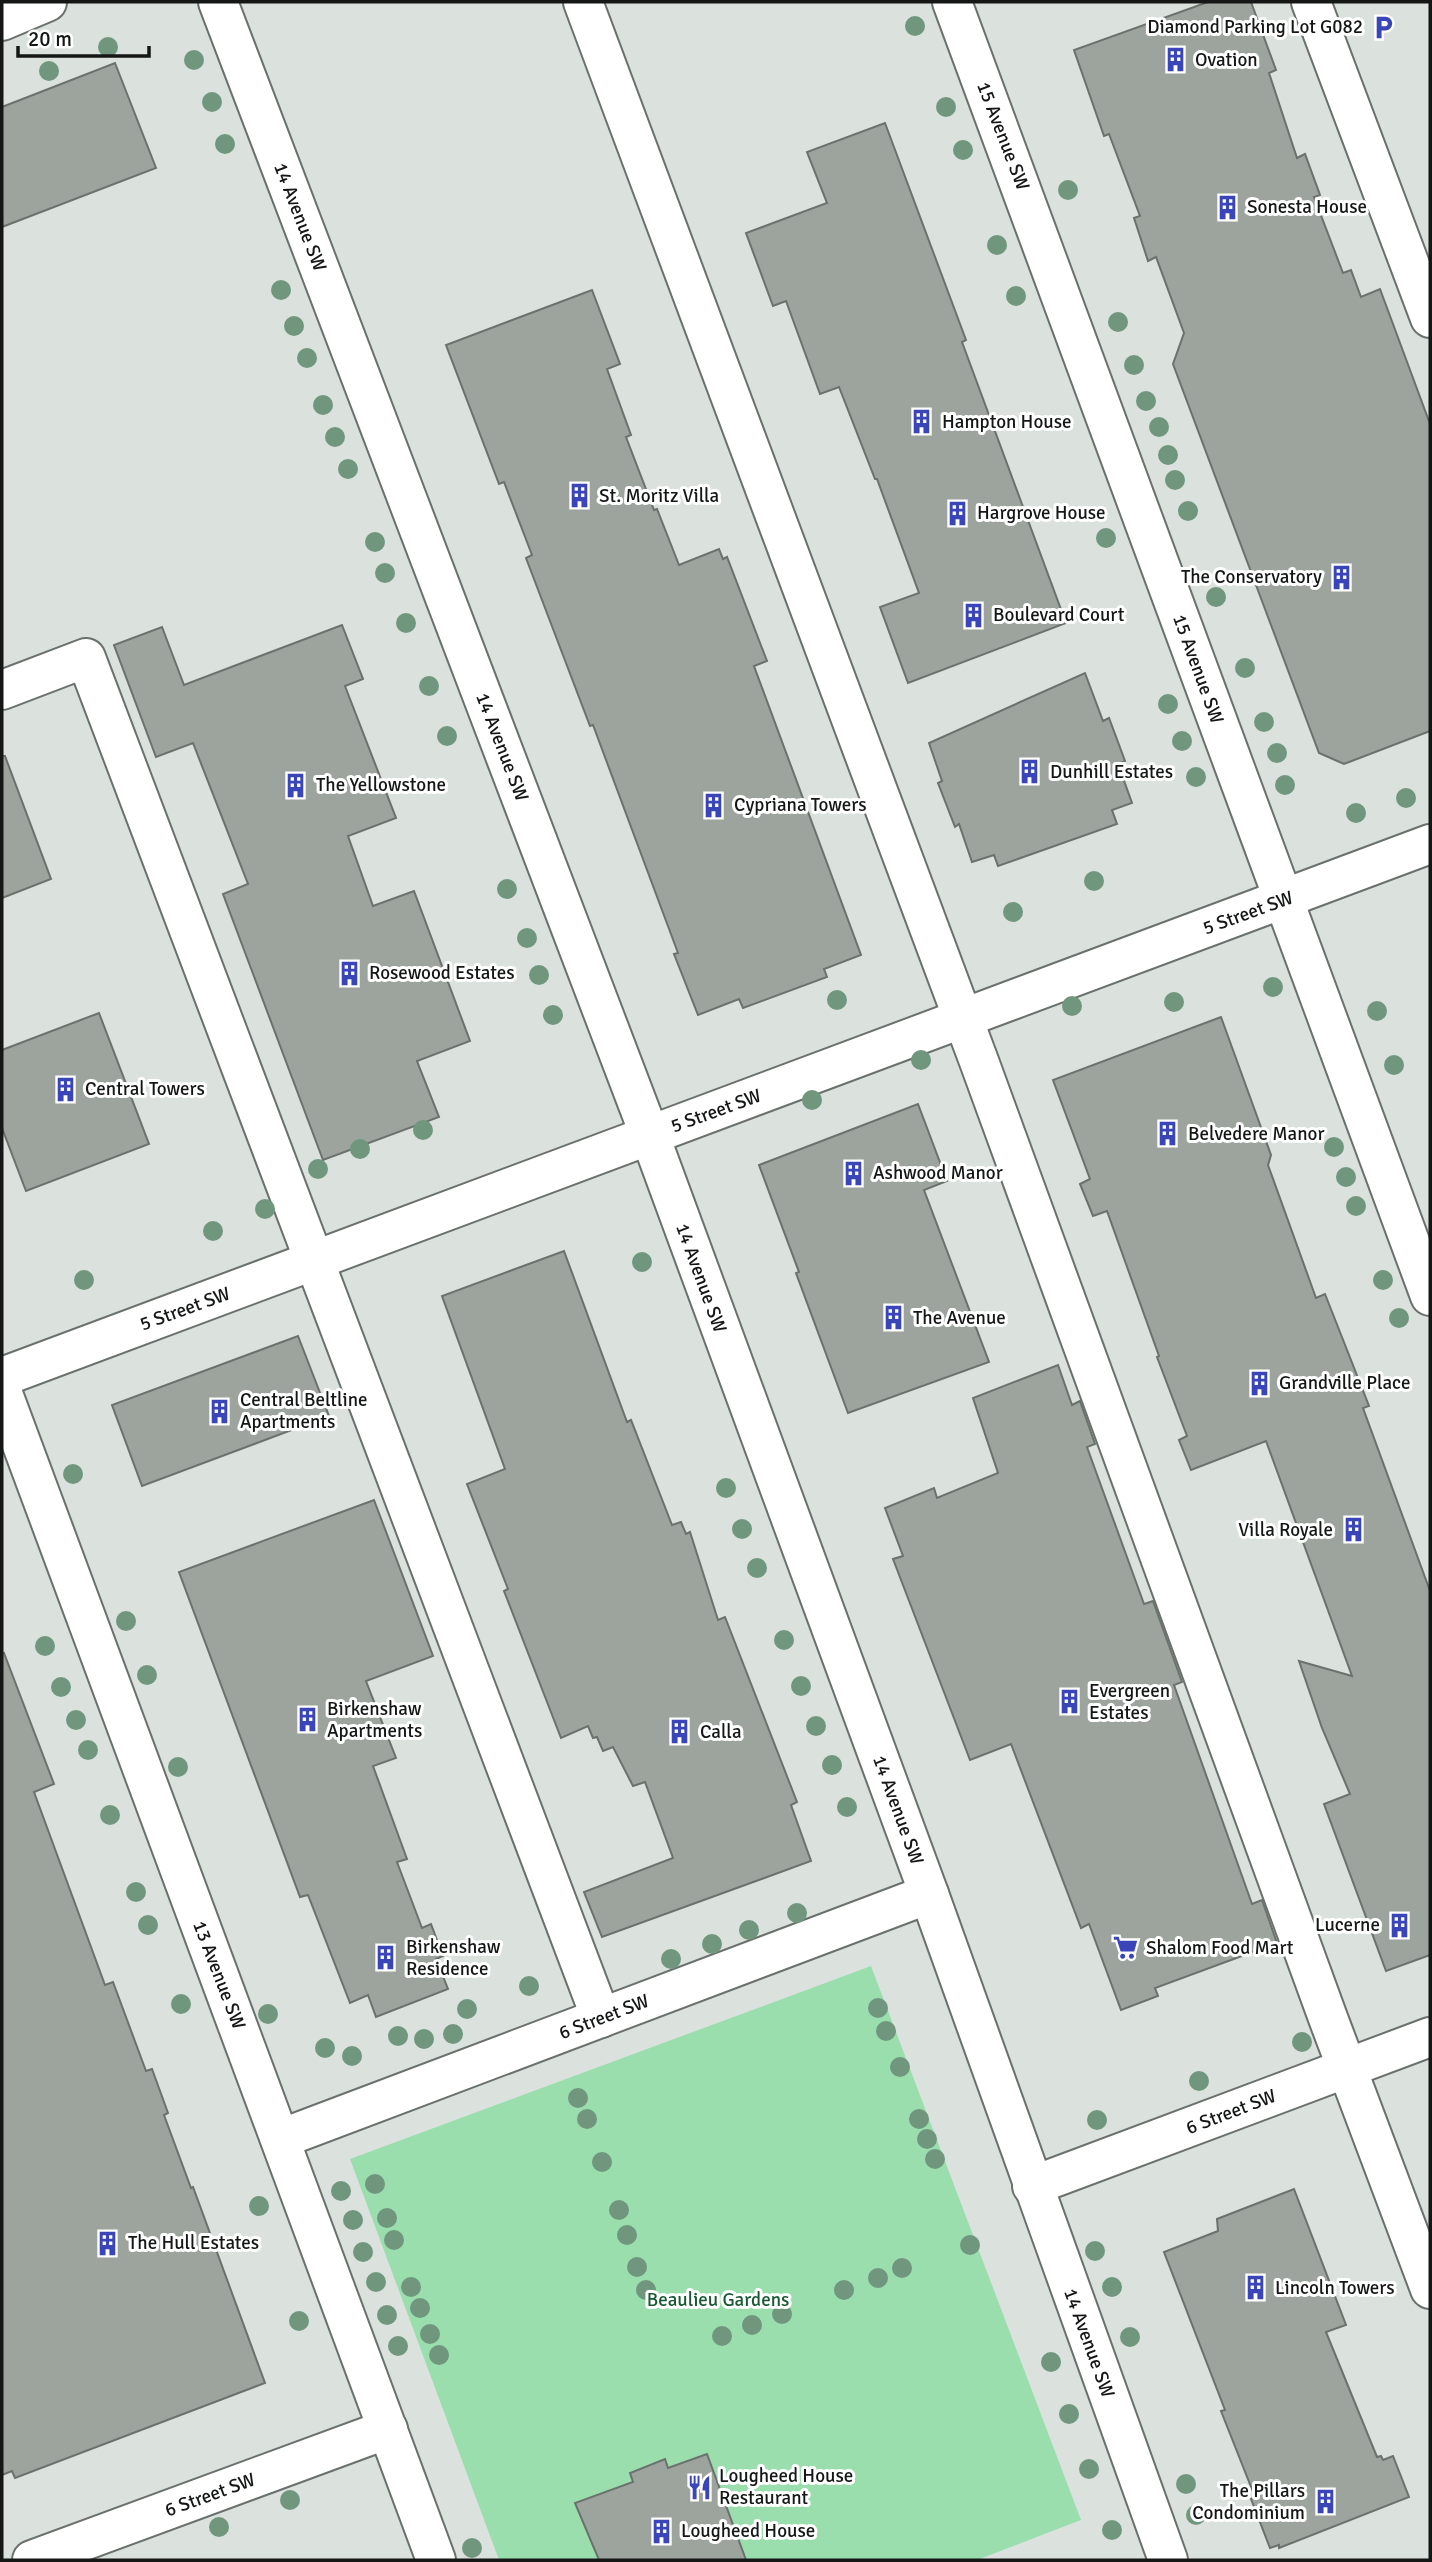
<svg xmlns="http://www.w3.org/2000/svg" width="1432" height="2562" font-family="Signika,sans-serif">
	<rect width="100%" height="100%" fill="#dbe2dd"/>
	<polygon fill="#9adead" points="871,1966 1081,2520 977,2560 499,2560 350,2159"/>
	<g fill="#9da49e" stroke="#6b716c" stroke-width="2">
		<polygon points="1208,2 1251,2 1276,70 1269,73 1297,158 1305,154 1320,195 1314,197 1343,273 1351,270 1361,297 1380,289 1430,424 1430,731 1344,764 1319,753 1173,364 1184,333 1156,257 1148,261 1134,218 1140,216 1109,134 1104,136 1074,50"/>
		<polygon points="115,63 156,168 2,227 2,107"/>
		<polygon points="885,123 966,340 962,342 1066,623 908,683 880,607 919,593 877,479 875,479 839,387 820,394 786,301 773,306 746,233 827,203 807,152"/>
		<polygon points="592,290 620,364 607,369 631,435 626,437 654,510 657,509 679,565 719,549 723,559 727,557 767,661 754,666 861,955 824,969 827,977 743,1008 739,999 698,1015 674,954 678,953 593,725 590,726 526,558 532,555 504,482 499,484 446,345"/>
		<polygon points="342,625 363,679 345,686 396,818 348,836 373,906 414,891 470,1041 417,1061 439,1117 323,1160 223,894 248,884 193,743 156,757 114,645 162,627 184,685"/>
		<polygon points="1085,673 1103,721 1109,718 1125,761 1118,764 1132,803 1112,810 1117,824 998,866 994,855 972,862 959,824 955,827 938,783 942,781 929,743"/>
		<polygon points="2,756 5,756 51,879 2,898"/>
		<polygon points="99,1013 149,1144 26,1191 2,1128 2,1050"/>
		<polygon points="1221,1017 1271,1155 1268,1165 1316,1298 1325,1294 1369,1406 1363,1408 1430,1591 1430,1955 1386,1971 1324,1804 1350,1794 1322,1728 1299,1661 1352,1676 1266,1441 1191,1470 1179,1440 1187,1436 1157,1357 1159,1356 1107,1211 1093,1216 1080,1184 1090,1179 1053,1080"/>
		<polygon points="918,1104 947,1181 924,1190 989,1362 848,1413 796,1273 799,1272 759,1165"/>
		<polygon points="564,1251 627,1422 631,1420 672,1525 681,1522 686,1534 690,1532 718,1620 725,1617 797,1802 791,1805 811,1861 602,1937 584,1892 673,1858 645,1782 633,1786 613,1747 603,1751 597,1737 593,1738 588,1726 561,1738 504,1591 508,1589 467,1484 505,1469 442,1296"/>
		<polygon points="298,1336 329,1416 142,1486 112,1405"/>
		<polygon points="1058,1365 1072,1405 1080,1401 1095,1444 1087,1447 1144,1604 1153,1601 1182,1682 1174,1685 1252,1904 1262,1900 1277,1943 1155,1988 1158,1996 1121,2010 1089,1924 1081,1928 1011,1744 970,1760 893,1559 903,1556 885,1508 934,1488 937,1498 998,1473 973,1398"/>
		<polygon points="374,1500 433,1656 366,1681 396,1758 373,1766 407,1859 397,1862 422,1928 431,1924 443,1956 436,1959 448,1989 376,2017 368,1995 350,2003 308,1895 300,1897 179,1572"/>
		<polygon points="4,1653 54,1784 34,1792 105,1985 113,1982 146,2071 152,2069 168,2113 164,2115 191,2188 193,2187 265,2383 15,2478 12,2471 2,2475 2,1654"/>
		<polygon points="1294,2189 1346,2325 1326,2332 1377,2457 1381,2456 1383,2460 1393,2456 1409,2497 1279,2548 1279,2545 1270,2548 1251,2499 1255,2497 1221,2411 1225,2410 1164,2252 1218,2231 1217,2219"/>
		<polygon points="707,2454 746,2560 599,2560 575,2503 633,2482 630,2473 665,2459 668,2468"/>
	</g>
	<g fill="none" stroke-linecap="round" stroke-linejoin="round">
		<defs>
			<g id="minor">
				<polyline points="218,2 650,1136 929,1894 1168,2560"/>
				<polyline points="583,2 980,1064 1328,2018 1430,2289"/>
				<polyline points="952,2 1430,1296"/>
				<polyline points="1311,2 1430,318"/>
				<polyline points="2,690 86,658 601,2018"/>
				<polyline points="2,1377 1430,844"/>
				<polyline points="2,1391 436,2560"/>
				<polyline points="280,2139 929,1894"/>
				<polyline points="1032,2186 1430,2037"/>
				<polyline points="32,2560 388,2429"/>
			</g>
			<polyline id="major" points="2,21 47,2"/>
		</defs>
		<use href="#minor" stroke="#6a706c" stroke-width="42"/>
		<use href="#major" stroke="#6a706c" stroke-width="42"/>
		<use href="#minor" stroke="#fff" stroke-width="38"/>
		<use href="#major" stroke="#fff" stroke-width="38"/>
	</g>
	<g fill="#70977e">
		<circle cx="915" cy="26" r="10"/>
		<circle cx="108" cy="47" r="10"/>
		<circle cx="194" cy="60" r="10"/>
		<circle cx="49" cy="71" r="10"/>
		<circle cx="212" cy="102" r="10"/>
		<circle cx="946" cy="107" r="10"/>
		<circle cx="225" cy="144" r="10"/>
		<circle cx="963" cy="150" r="10"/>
		<circle cx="1068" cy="190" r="10"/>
		<circle cx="997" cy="245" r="10"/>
		<circle cx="281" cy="290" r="10"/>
		<circle cx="1016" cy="296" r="10"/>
		<circle cx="1118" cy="322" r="10"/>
		<circle cx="294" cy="326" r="10"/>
		<circle cx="307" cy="358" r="10"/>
		<circle cx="1134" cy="365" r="10"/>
		<circle cx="1146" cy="401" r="10"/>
		<circle cx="323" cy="405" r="10"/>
		<circle cx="1159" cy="427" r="10"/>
		<circle cx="335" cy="437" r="10"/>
		<circle cx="1168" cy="455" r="10"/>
		<circle cx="348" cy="469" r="10"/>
		<circle cx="1175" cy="480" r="10"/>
		<circle cx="1188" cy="511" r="10"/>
		<circle cx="1106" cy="538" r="10"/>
		<circle cx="375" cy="542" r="10"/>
		<circle cx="385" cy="573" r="10"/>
		<circle cx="1216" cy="597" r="10"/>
		<circle cx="406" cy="623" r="10"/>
		<circle cx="1245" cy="668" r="10"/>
		<circle cx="429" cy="686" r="10"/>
		<circle cx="1168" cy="704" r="10"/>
		<circle cx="1264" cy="722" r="10"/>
		<circle cx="447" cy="736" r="10"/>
		<circle cx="1182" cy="741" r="10"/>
		<circle cx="1277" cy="753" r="10"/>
		<circle cx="1196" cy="777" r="10"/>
		<circle cx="1285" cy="785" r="10"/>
		<circle cx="1406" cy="798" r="10"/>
		<circle cx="1356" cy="813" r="10"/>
		<circle cx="1094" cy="881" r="10"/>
		<circle cx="507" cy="889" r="10"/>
		<circle cx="1013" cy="912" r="10"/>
		<circle cx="527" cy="938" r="10"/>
		<circle cx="539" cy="975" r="10"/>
		<circle cx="1273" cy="987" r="10"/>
		<circle cx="837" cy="1000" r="10"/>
		<circle cx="1174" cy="1002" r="10"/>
		<circle cx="1072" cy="1006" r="10"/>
		<circle cx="1377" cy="1011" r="10"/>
		<circle cx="553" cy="1015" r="10"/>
		<circle cx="921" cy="1060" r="10"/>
		<circle cx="1394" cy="1065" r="10"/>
		<circle cx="812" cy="1100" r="10"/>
		<circle cx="423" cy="1130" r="10"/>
		<circle cx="1334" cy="1147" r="10"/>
		<circle cx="360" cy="1149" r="10"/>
		<circle cx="318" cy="1169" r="10"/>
		<circle cx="1346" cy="1177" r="10"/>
		<circle cx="1356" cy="1206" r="10"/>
		<circle cx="265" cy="1209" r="10"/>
		<circle cx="213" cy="1231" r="10"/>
		<circle cx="642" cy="1262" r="10"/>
		<circle cx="84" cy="1280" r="10"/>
		<circle cx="1383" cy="1280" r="10"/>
		<circle cx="1399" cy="1318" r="10"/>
		<circle cx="73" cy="1474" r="10"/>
		<circle cx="726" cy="1488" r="10"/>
		<circle cx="742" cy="1529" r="10"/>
		<circle cx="757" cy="1568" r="10"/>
		<circle cx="126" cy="1621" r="10"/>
		<circle cx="784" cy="1640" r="10"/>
		<circle cx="45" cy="1646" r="10"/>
		<circle cx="147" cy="1675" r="10"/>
		<circle cx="801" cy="1686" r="10"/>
		<circle cx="61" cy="1687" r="10"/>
		<circle cx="76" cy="1720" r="10"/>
		<circle cx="816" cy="1726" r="10"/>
		<circle cx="88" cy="1750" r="10"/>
		<circle cx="832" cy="1765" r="10"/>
		<circle cx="178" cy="1767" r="10"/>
		<circle cx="847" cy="1807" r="10"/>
		<circle cx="110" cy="1815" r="10"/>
		<circle cx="136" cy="1892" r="10"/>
		<circle cx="797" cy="1913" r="10"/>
		<circle cx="148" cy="1925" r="10"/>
		<circle cx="749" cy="1930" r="10"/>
		<circle cx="712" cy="1944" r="10"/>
		<circle cx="671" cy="1959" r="10"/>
		<circle cx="529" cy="1986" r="10"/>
		<circle cx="181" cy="2004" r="10"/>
		<circle cx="878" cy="2008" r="10"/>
		<circle cx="467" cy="2009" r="10"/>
		<circle cx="268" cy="2014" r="10"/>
		<circle cx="886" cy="2031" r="10"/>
		<circle cx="453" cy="2034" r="10"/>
		<circle cx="398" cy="2036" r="10"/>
		<circle cx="424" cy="2039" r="10"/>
		<circle cx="1302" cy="2042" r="10"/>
		<circle cx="325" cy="2048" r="10"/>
		<circle cx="352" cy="2056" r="10"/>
		<circle cx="900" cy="2067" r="10"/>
		<circle cx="1199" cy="2081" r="10"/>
		<circle cx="578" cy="2098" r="10"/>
		<circle cx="587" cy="2119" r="10"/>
		<circle cx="919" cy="2119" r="10"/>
		<circle cx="1097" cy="2120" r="10"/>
		<circle cx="927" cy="2139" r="10"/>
		<circle cx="935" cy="2159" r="10"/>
		<circle cx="602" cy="2162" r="10"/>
		<circle cx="375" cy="2184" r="10"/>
		<circle cx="341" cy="2191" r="10"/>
		<circle cx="259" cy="2206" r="10"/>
		<circle cx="619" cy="2210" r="10"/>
		<circle cx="387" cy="2218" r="10"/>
		<circle cx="353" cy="2220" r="10"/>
		<circle cx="627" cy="2235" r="10"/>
		<circle cx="394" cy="2240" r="10"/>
		<circle cx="970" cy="2245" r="10"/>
		<circle cx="1095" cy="2251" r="10"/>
		<circle cx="363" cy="2252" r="10"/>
		<circle cx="637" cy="2267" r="10"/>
		<circle cx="902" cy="2268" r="10"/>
		<circle cx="878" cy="2278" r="10"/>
		<circle cx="376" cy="2282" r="10"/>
		<circle cx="411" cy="2287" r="10"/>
		<circle cx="1112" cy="2287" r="10"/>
		<circle cx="646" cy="2290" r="10"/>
		<circle cx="844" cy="2290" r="10"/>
		<circle cx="420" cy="2308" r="10"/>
		<circle cx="782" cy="2314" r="10"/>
		<circle cx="387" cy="2315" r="10"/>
		<circle cx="299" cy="2321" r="10"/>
		<circle cx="752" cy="2325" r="10"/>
		<circle cx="430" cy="2334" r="10"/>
		<circle cx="722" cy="2336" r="10"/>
		<circle cx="1130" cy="2337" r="10"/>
		<circle cx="398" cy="2346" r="10"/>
		<circle cx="439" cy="2355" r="10"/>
		<circle cx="1051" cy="2362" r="10"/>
		<circle cx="1069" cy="2414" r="10"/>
		<circle cx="1089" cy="2469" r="10"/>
		<circle cx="1186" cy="2484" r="10"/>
		<circle cx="290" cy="2500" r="10"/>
		<circle cx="1196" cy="2515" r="10"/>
		<circle cx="219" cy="2527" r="10"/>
		<circle cx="1112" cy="2530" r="10"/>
		<circle cx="472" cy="2548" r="10"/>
	</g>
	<defs>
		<symbol id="parking-bare" viewBox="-9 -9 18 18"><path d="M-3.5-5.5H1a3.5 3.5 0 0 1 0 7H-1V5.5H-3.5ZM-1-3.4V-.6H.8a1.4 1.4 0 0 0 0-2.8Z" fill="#3945b8" stroke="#fff" stroke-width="2.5" paint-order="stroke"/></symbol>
		<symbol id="building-bare" viewBox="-9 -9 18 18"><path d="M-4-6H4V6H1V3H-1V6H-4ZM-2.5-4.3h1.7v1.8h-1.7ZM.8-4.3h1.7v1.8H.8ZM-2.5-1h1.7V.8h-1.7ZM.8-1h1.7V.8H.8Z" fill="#3945b8" stroke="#fff" stroke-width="2.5" paint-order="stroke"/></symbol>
		<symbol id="supermarket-bare" viewBox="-9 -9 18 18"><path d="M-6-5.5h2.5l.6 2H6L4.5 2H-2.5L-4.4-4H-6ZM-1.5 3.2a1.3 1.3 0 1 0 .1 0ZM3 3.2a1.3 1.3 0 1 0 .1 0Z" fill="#3945b8" stroke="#fff" stroke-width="2.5" paint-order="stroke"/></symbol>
		<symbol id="restaurant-bare" viewBox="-9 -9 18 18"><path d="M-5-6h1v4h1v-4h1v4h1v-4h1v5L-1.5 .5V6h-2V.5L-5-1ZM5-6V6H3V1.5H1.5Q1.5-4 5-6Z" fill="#3945b8" stroke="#fff" stroke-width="2.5" paint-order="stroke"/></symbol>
	</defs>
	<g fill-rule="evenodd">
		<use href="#parking-bare" x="1366" y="10" width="35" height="35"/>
		<use href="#building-bare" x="1158" y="42" width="35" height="35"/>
		<use href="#building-bare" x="1210" y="190" width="35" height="35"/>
		<use href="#building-bare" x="904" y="404" width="35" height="35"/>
		<use href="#building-bare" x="562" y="478" width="35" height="35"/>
		<use href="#building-bare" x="940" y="496" width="35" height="35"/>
		<use href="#building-bare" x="1324" y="560" width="35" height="35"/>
		<use href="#building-bare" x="956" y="598" width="35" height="35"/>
		<use href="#building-bare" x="1012" y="754" width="35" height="35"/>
		<use href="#building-bare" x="278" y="768" width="35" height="35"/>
		<use href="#building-bare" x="696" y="788" width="35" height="35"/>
		<use href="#building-bare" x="332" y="956" width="35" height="35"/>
		<use href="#building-bare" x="48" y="1072" width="35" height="35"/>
		<use href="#building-bare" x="1150" y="1116" width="35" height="35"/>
		<use href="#building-bare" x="836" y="1156" width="35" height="35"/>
		<use href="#building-bare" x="876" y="1300" width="35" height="35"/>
		<use href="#building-bare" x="1242" y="1366" width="35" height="35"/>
		<use href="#building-bare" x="202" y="1394" width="35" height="35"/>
		<use href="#building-bare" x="1336" y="1512" width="35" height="35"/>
		<use href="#building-bare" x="1052" y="1684" width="35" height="35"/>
		<use href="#building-bare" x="290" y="1702" width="35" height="35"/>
		<use href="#building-bare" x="662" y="1714" width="35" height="35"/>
		<use href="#building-bare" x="1382" y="1908" width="35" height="35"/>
		<use href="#supermarket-bare" x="1108" y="1930" width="35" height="35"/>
		<use href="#building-bare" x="368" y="1940" width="35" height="35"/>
		<use href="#building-bare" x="90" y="2226" width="35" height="35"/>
		<use href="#building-bare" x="1238" y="2270" width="35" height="35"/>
		<use href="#restaurant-bare" x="682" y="2470" width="35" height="35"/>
		<use href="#building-bare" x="1308" y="2484" width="35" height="35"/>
		<use href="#building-bare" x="644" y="2514" width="35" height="35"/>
	</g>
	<g text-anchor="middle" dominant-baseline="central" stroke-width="6" stroke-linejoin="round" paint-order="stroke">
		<g font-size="19" fill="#141715" stroke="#fff" text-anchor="start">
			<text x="1363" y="27" text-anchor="end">Diamond Parking Lot G082</text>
			<text x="1195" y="60">Ovation</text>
			<text x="1247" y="207">Sonesta House</text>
			<text x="942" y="422">Hampton House</text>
			<text x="599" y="496">St. Moritz Villa</text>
			<text x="977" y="513">Hargrove House</text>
			<text x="1322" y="577" text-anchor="end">The Conservatory</text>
			<text x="993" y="615">Boulevard Court</text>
			<text x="1050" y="772">Dunhill Estates</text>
			<text x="316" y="785">The Yellowstone</text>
			<text x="734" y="805">Cypriana Towers</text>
			<text x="369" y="973">Rosewood Estates</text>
			<text x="85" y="1089">Central Towers</text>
			<text x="1188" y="1134">Belvedere Manor</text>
			<text x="873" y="1173">Ashwood Manor</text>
			<text x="913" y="1318">The Avenue</text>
			<text x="1279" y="1383">Grandville Place</text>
			<text x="240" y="1400">Central Beltline<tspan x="240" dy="22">Apartments</tspan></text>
			<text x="1333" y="1530" text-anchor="end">Villa Royale</text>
			<text x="1089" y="1691">Evergreen<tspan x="1089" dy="22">Estates</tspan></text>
			<text x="327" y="1709">Birkenshaw<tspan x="327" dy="22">Apartments</tspan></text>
			<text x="700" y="1732">Calla</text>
			<text x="1380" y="1925" text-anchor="end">Lucerne</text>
			<text x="406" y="1947">Birkenshaw<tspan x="406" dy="22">Residence</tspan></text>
			<text x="1146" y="1948">Shalom Food Mart</text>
			<text x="128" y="2243">The Hull Estates</text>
			<text x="1275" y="2288">Lincoln Towers</text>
			<text x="719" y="2476">Lougheed House<tspan x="719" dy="22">Restaurant</tspan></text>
			<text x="1305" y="2491" text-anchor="end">The Pillars<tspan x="1305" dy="22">Condominium</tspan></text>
			<text x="681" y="2531">Lougheed House</text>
		</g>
		<g font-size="19" fill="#141715" stroke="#fff">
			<text transform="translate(1003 136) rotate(69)">15 Avenue SW</text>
			<text transform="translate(300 217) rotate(69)">14 Avenue SW</text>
			<text transform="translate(1198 669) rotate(70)">15 Avenue SW</text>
			<text transform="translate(502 747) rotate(69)">14 Avenue SW</text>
			<text transform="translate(1248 913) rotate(-20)">5 Street SW</text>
			<text transform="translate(716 1111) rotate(-20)">5 Street SW</text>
			<text transform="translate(701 1278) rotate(70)">14 Avenue SW</text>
			<text transform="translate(185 1309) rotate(-20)">5 Street SW</text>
			<text transform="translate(898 1810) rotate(70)">14 Avenue SW</text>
			<text transform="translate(219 1975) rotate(69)">13 Avenue SW</text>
			<text transform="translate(604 2017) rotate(-21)">6 Street SW</text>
			<text transform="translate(1231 2112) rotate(-21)">6 Street SW</text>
			<text transform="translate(1089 2343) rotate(70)">14 Avenue SW</text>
			<text transform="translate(210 2495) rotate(-20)">6 Street SW</text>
		</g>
		<g font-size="19" fill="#185931" stroke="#fff">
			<text x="718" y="2300">Beaulieu Gardens</text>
		</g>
	</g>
	<rect width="1432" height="2562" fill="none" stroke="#141715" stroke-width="7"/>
	<path d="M18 46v10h131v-10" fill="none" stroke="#141715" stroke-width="3.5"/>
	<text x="28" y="46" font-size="21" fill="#141715" stroke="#ffffff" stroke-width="5" paint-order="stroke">20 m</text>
</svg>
